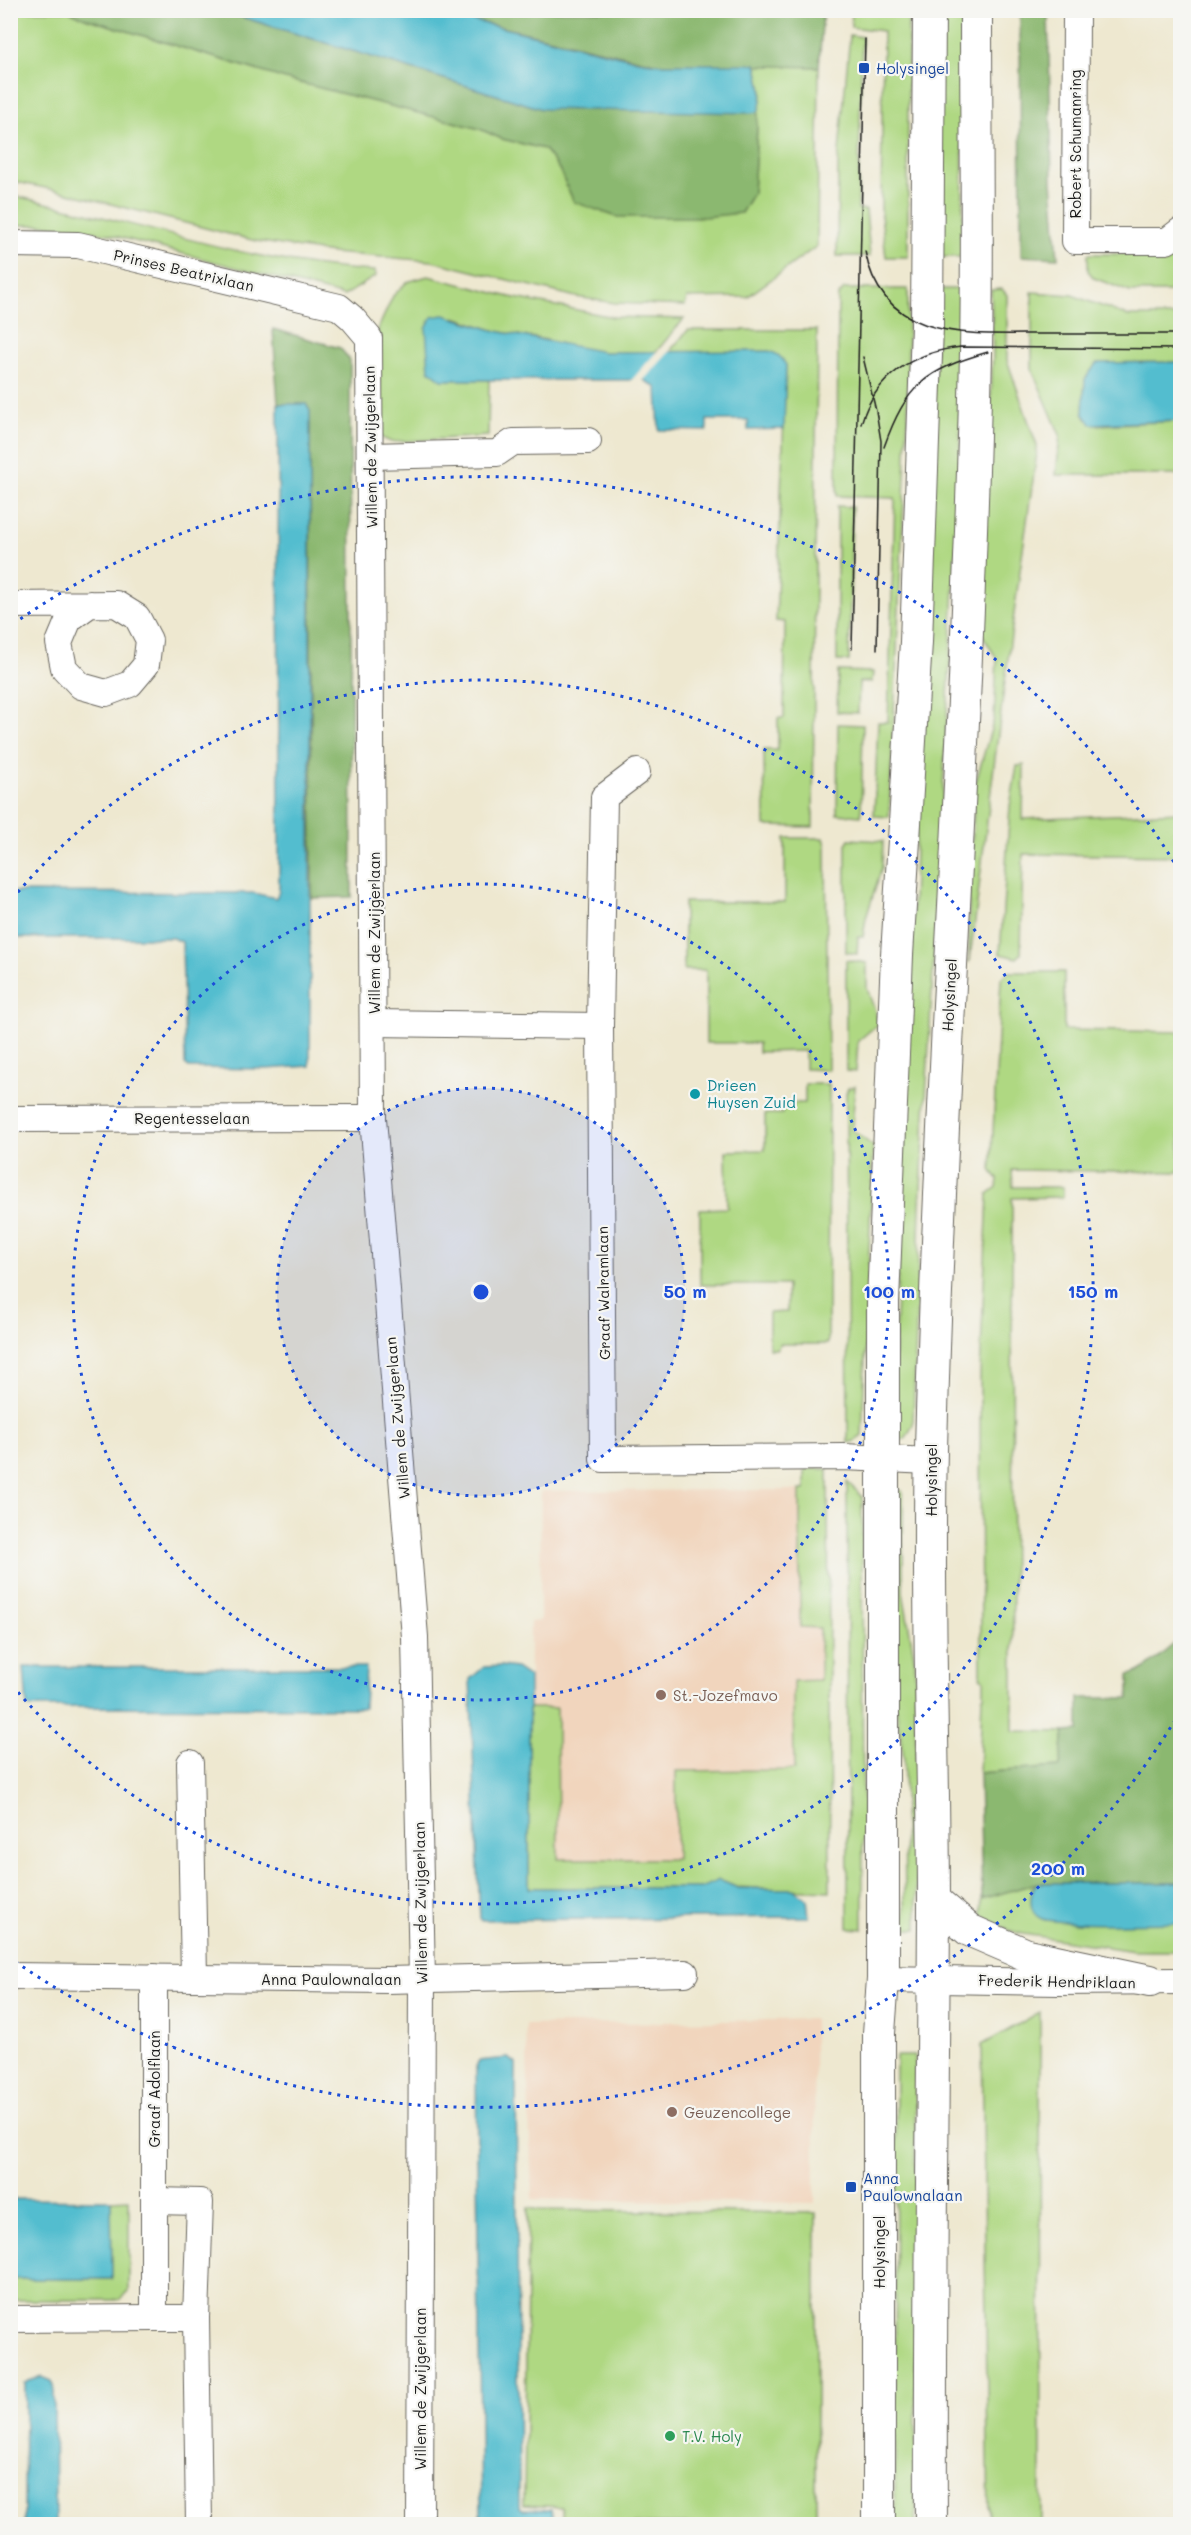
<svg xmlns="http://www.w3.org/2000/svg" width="1191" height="2535" font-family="Mali,sans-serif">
	<rect width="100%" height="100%" fill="#f6f6f2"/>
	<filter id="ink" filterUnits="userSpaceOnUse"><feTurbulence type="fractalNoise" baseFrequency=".0167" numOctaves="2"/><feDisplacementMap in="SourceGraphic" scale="12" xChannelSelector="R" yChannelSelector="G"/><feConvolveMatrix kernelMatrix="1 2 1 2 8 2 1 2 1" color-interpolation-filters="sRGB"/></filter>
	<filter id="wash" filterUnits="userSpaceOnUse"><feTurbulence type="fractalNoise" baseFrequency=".008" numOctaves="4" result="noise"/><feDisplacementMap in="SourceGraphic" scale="24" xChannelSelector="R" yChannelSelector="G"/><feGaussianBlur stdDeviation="1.35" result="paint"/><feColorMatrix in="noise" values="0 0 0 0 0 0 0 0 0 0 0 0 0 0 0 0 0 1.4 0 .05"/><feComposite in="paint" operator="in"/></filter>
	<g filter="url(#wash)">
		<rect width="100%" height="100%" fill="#eee8d0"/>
		<g fill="#f1d5bd">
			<polygon points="800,1490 800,1627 820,1627 820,1681 793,1682 830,1891 738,1888 719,1880 701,1888 529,1888 530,1622 540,1621 541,1491"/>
			<polygon points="814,2019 815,2203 532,2199 526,2025"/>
		</g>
		<g fill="#afd882" stroke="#667a4f" stroke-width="1.5">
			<path d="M10 11H68L88 19 289 80 446 120 480 129 502 139 544 149 559 169 574 202 741 213 753 193 758 112C765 94 761 82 756 64L819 67 817 246 747 297 687 298 685 306 615 303 576 297 432 261 332 253 256 241 60 191 11 181Z"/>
			<polygon points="852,11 908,11 908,257 886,257 881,215 883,31 851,27"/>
			<polygon points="936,11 962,11 963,257 937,257"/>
			<polygon points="850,35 862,37 858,209 866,210 870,256 837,256 838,162"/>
			<path d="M10 195C132 220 251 265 375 271L376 276 344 296 108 234 48 225H11Z"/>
			<polygon points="1180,249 1180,292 1130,292 1094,278 1088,271 1088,254 1175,254"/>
			<polygon points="428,276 510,297 613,317 684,319 656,352 604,352 577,348 547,340 496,331 455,317 442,380 489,380 488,436 391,442 380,437 378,329 393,296 407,282"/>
			<polygon points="844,289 908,289 908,413 889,817 874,816 878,722 888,722 895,498 837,496 838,296"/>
			<polygon points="938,289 961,289 960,478 920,1207 913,1425 905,1439 891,1440"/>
			<path d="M1002 289 1007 295V360L1037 446V453C1019 573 1003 693 988 814 981 864 977 913 969 963V903L975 785 994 719 997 659 980 631 993 354 991 290Z"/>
			<polygon points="1032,292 1072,295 1128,316 1180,316 1180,362 1097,363 1085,379 1083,413 1086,419 1099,425 1180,421 1180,475 1056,475 1060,435 1032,369"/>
			<polygon points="688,330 817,330 813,827 765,826 764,750 778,750 778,718 784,718 785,622 776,621 786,365 669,352"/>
			<polygon points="837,506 852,507 849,661 837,661"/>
			<polygon points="838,671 873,672 872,682 859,682 858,713 837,712"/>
			<polygon points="838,724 863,725 861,816 837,814"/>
			<polygon points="1024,765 1023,819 1180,812 1180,856 1023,854 1021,954 1017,958 1000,954 1010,806 1017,766"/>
			<polygon points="785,838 824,838 826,845 828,1070 805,1069 805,1051 758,1052 758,1043 706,1043 706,970 684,970 684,902 785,902"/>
			<polygon points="849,839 883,841 882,867 866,918 863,937 858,937 857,954 846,952 846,844"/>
			<polygon points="846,960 867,963 867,988 879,1023 858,1041 856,1072 846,1071"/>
			<polygon points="1008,972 1064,972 1064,1030 1180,1032 1180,1172 1012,1170 1013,1187 1063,1187 1063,1197 1012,1198 1013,1731 1064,1732 1060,1767 979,1773 982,1697 984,1696 984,1679 981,1678 980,1373 988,1194 997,1187 998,1179 991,1170 1001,979"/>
			<polygon points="805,1084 829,1084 828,1344 779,1344 778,1349 769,1349 769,1313 787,1312 787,1285 700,1285 700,1209 727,1208 726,1151 765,1150 765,1114 782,1114 782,1103 805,1103"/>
			<polygon points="855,1086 852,1130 873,1146 862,1436 855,1441 848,1443 846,1094 848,1088"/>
			<polygon points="805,1469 828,1469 830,1891 736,1887 719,1880 701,1888 529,1888 529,1708 557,1708 558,1859 676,1859 676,1771 794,1770 793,1681 820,1680 820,1628 800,1627 800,1490 805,1490"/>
			<polygon points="847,1482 862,1496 863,1929 848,1928"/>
			<polygon points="892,1490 902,1491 903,1497 903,1592 915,1662 917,1929 905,1929 904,1758 894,1694"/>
			<polygon points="1037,1883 1032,1889 1042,1919 1077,1923 1180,1923 1180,1951 1134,1951 1023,1934 1008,1930 981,1914 982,1899"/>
			<polygon points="1040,2012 1041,2524 989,2524 982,2045"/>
			<polygon points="896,2056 915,2056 916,2524 895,2524"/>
			<polygon points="129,2199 129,2291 120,2300 11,2300 10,2279 112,2279 111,2200"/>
			<polygon points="528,2208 540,2210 816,2213 816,2524 562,2524 562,2507 524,2505"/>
		</g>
		<g fill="#8bb870" stroke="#546a46" stroke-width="1.5">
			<polygon points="68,11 222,11 542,109 758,112 753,193 741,213 704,217 617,217 574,202 559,169 544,149 502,139 480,129 446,120 289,80 88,19"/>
			<polygon points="433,11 823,11 819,67 659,64"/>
			<polygon points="1020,11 1048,11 1052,181 1058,258 1021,256"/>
			<polygon points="273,329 340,348 350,360 352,897 312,898 310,411 306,404 278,404"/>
			<path d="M1174 1644H1180V1883H1037L982 1899 979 1773 1060 1767 1064 1732 1079 1731V1698H1129V1675C1143 1674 1161 1654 1174 1644Z"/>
		</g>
		<g fill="#53bdcf" stroke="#386c76" stroke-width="1.5">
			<path d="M222 11H433L644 62 659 64H756C761 82 765 94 758 112L750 113 542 109Z"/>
			<path d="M444 315 496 331 604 352 769 351C778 354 782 357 786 365L784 429 748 430V420H707V431L659 430 657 388 644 380H442L429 370 426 328 432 317Z"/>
			<polygon points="1180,362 1180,421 1091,424 1083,413 1085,379 1097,363"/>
			<polygon points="278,404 306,404 310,411 310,1066 266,1069 190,1068 185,1064 182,942 173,938 11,938 11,892 253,893 276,898 279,891"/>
			<polygon points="501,1666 516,1668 529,1677 529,1888 701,1888 719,1880 738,1888 793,1889 807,1899 809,1917 480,1920 470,1679 484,1667"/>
			<polygon points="24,1667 366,1667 364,1708 27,1707"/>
			<path d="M1037 1883H1180V1923C1142 1923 1103 1926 1065 1922 1058 1921 1048 1921 1042 1919 1027 1913 1029 1893 1037 1883Z"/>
			<polygon points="508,2058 516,2063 519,2507 523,2509 551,2510 555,2524 481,2524 476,2068 479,2061"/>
			<polygon points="11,2199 111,2200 112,2279 11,2279"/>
			<polygon points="42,2377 52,2381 54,2386 55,2524 24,2524 25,2384 29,2381"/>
		</g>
		<polygon fill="#eee8d0" points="659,349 672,349 641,383 629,383"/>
	</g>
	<g filter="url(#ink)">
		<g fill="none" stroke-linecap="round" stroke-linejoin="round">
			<defs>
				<g id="minor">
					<polyline points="1076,10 1075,241 1167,241 1180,231"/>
					<polyline points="10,244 78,245 339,307 352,318 369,338 373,1118 415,1637 422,1979 420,2524"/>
					<polyline points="370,456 497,453 513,442 588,441"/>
					<polyline points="10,605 116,604 137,617 149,640 146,665 130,684 106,693 81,686 64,668 59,643 69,619 90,604"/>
					<polyline points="637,772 604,797 600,1026 603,1459 843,1457 930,1461"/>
					<polyline points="374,1023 600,1026"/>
					<polyline points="10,1119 373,1118"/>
					<polyline points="190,1763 194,1977"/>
					<polyline points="10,1976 387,1980 685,1973"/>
					<polyline points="154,1977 154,2318 196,2318 199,2524"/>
					<polyline points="883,1979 1059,1982 1180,1981"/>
					<polyline points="154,2201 200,2202 196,2318"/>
					<polyline points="10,2319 154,2318"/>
				</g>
				<g id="tertiary">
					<polyline points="934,1900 969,1930 1027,1955 1150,1981"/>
					<polyline points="879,2524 879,2033 883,1979 883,1302 897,955 916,642 927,326 929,10"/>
					<path d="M931 2524C930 2318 933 2112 934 1905 934 1754 927 1602 931 1450 940 1084 969 718 976 352 978 238 976 124 976 10"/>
				</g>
			</defs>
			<use href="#minor" stroke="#66635b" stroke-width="28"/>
			<use href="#tertiary" stroke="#66635b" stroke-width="34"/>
			<use href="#minor" stroke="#fff" stroke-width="26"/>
			<use href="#tertiary" stroke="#fff" stroke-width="32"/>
			<g stroke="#1c1c1c" stroke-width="1.5">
				<path d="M865 251C883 343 970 334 1043 334 1089 334 1135 334 1180 334"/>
				<polyline points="863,357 876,411 881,441 877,649"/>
				<path d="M861 424C875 376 914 352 961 347L1180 349"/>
				<path d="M884 447C906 385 926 370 988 352"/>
				<polyline points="852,649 865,39"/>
			</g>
		</g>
	</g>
	<circle cx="481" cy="1292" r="204" fill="#1d4ed8" fill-opacity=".12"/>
	<g fill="none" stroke="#1d4ed8" stroke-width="3" stroke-dasharray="3 6">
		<circle cx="481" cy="1292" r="204"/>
		<circle cx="481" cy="1292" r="408"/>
		<path d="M12 899A612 612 0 1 1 12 1685"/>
		<path d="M1180 1712A816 816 0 0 1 13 1960M13 624A816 816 0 0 1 1180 872"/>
	</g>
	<g fill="#1a4fb4" stroke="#f6f6f2" stroke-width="2">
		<rect x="858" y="62" width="12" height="12" rx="3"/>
		<rect x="845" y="2181" width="12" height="12" rx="3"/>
	</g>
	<circle fill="#0f9aa8" stroke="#f6f6f2" stroke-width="2" cx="695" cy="1094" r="6"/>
	<g fill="#8d6e63" stroke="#f6f6f2" stroke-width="2">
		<circle cx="661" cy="1695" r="6"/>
		<circle cx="672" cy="2112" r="6"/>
	</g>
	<circle fill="#2e9e5b" stroke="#f6f6f2" stroke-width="2" cx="670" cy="2436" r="6"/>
	<g text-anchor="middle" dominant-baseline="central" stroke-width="4.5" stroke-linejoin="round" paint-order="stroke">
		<g font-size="15" fill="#164399" stroke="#f6f6f2" text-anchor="start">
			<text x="876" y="68">Holysingel</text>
			<text x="863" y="2178">Anna<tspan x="863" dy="17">Paulownalaan</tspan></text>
		</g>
		<g font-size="15" fill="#1c1c1c" stroke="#f6f6f2">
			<text transform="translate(1075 144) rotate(-90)">Robert Schumanring</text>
			<text transform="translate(184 270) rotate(13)">Prinses Beatrixlaan</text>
			<text transform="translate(370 447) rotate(-91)">Willem de Zwijgerlaan</text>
			<text transform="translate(374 933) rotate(-90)">Willem de Zwijgerlaan</text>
			<text transform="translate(949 995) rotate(-87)">Holysingel</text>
			<text x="192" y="1118">Regentesselaan</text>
			<text transform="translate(603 1293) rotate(-91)">Graaf Walramlaan</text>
			<text transform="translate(397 1418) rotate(-95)">Willem de Zwijgerlaan</text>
			<text transform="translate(931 1480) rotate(-90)">Holysingel</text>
			<text transform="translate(420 1903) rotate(-91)">Willem de Zwijgerlaan</text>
			<text x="331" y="1979">Anna Paulownalaan</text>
			<text transform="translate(1057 1981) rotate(1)">Frederik Hendriklaan</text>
			<text transform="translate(154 2089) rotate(-90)">Graaf Adolflaan</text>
			<text transform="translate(879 2252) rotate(-90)">Holysingel</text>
			<text transform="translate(420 2389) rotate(-90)">Willem de Zwijgerlaan</text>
		</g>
		<g font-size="15" fill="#0d838f" stroke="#f6f6f2" text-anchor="start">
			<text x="707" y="1085">Drieen<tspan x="707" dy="17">Huysen Zuid</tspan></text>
		</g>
		<g font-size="15" fill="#785e54" stroke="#f6f6f2" text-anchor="start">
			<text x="673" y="1695">St.-Jozefmavo</text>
			<text x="684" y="2112">Geuzencollege</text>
		</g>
		<g font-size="15" fill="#27864d" stroke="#f6f6f2" text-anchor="start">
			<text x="682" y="2436">T.V. Holy</text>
		</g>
	</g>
	<circle cx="481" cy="1292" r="9" fill="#1d4ed8" stroke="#f6f6f2" stroke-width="3"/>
	<g font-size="18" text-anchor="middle" font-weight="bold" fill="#1d4ed8" stroke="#f6f6f2" stroke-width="4.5" stroke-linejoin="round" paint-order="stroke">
		<text x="685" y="1298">50 m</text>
		<text x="889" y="1298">100 m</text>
		<text x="1093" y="1298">150 m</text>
		<text x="1058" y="1875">200 m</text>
	</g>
	<rect width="1191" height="2535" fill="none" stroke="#f6f6f2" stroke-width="36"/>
</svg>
